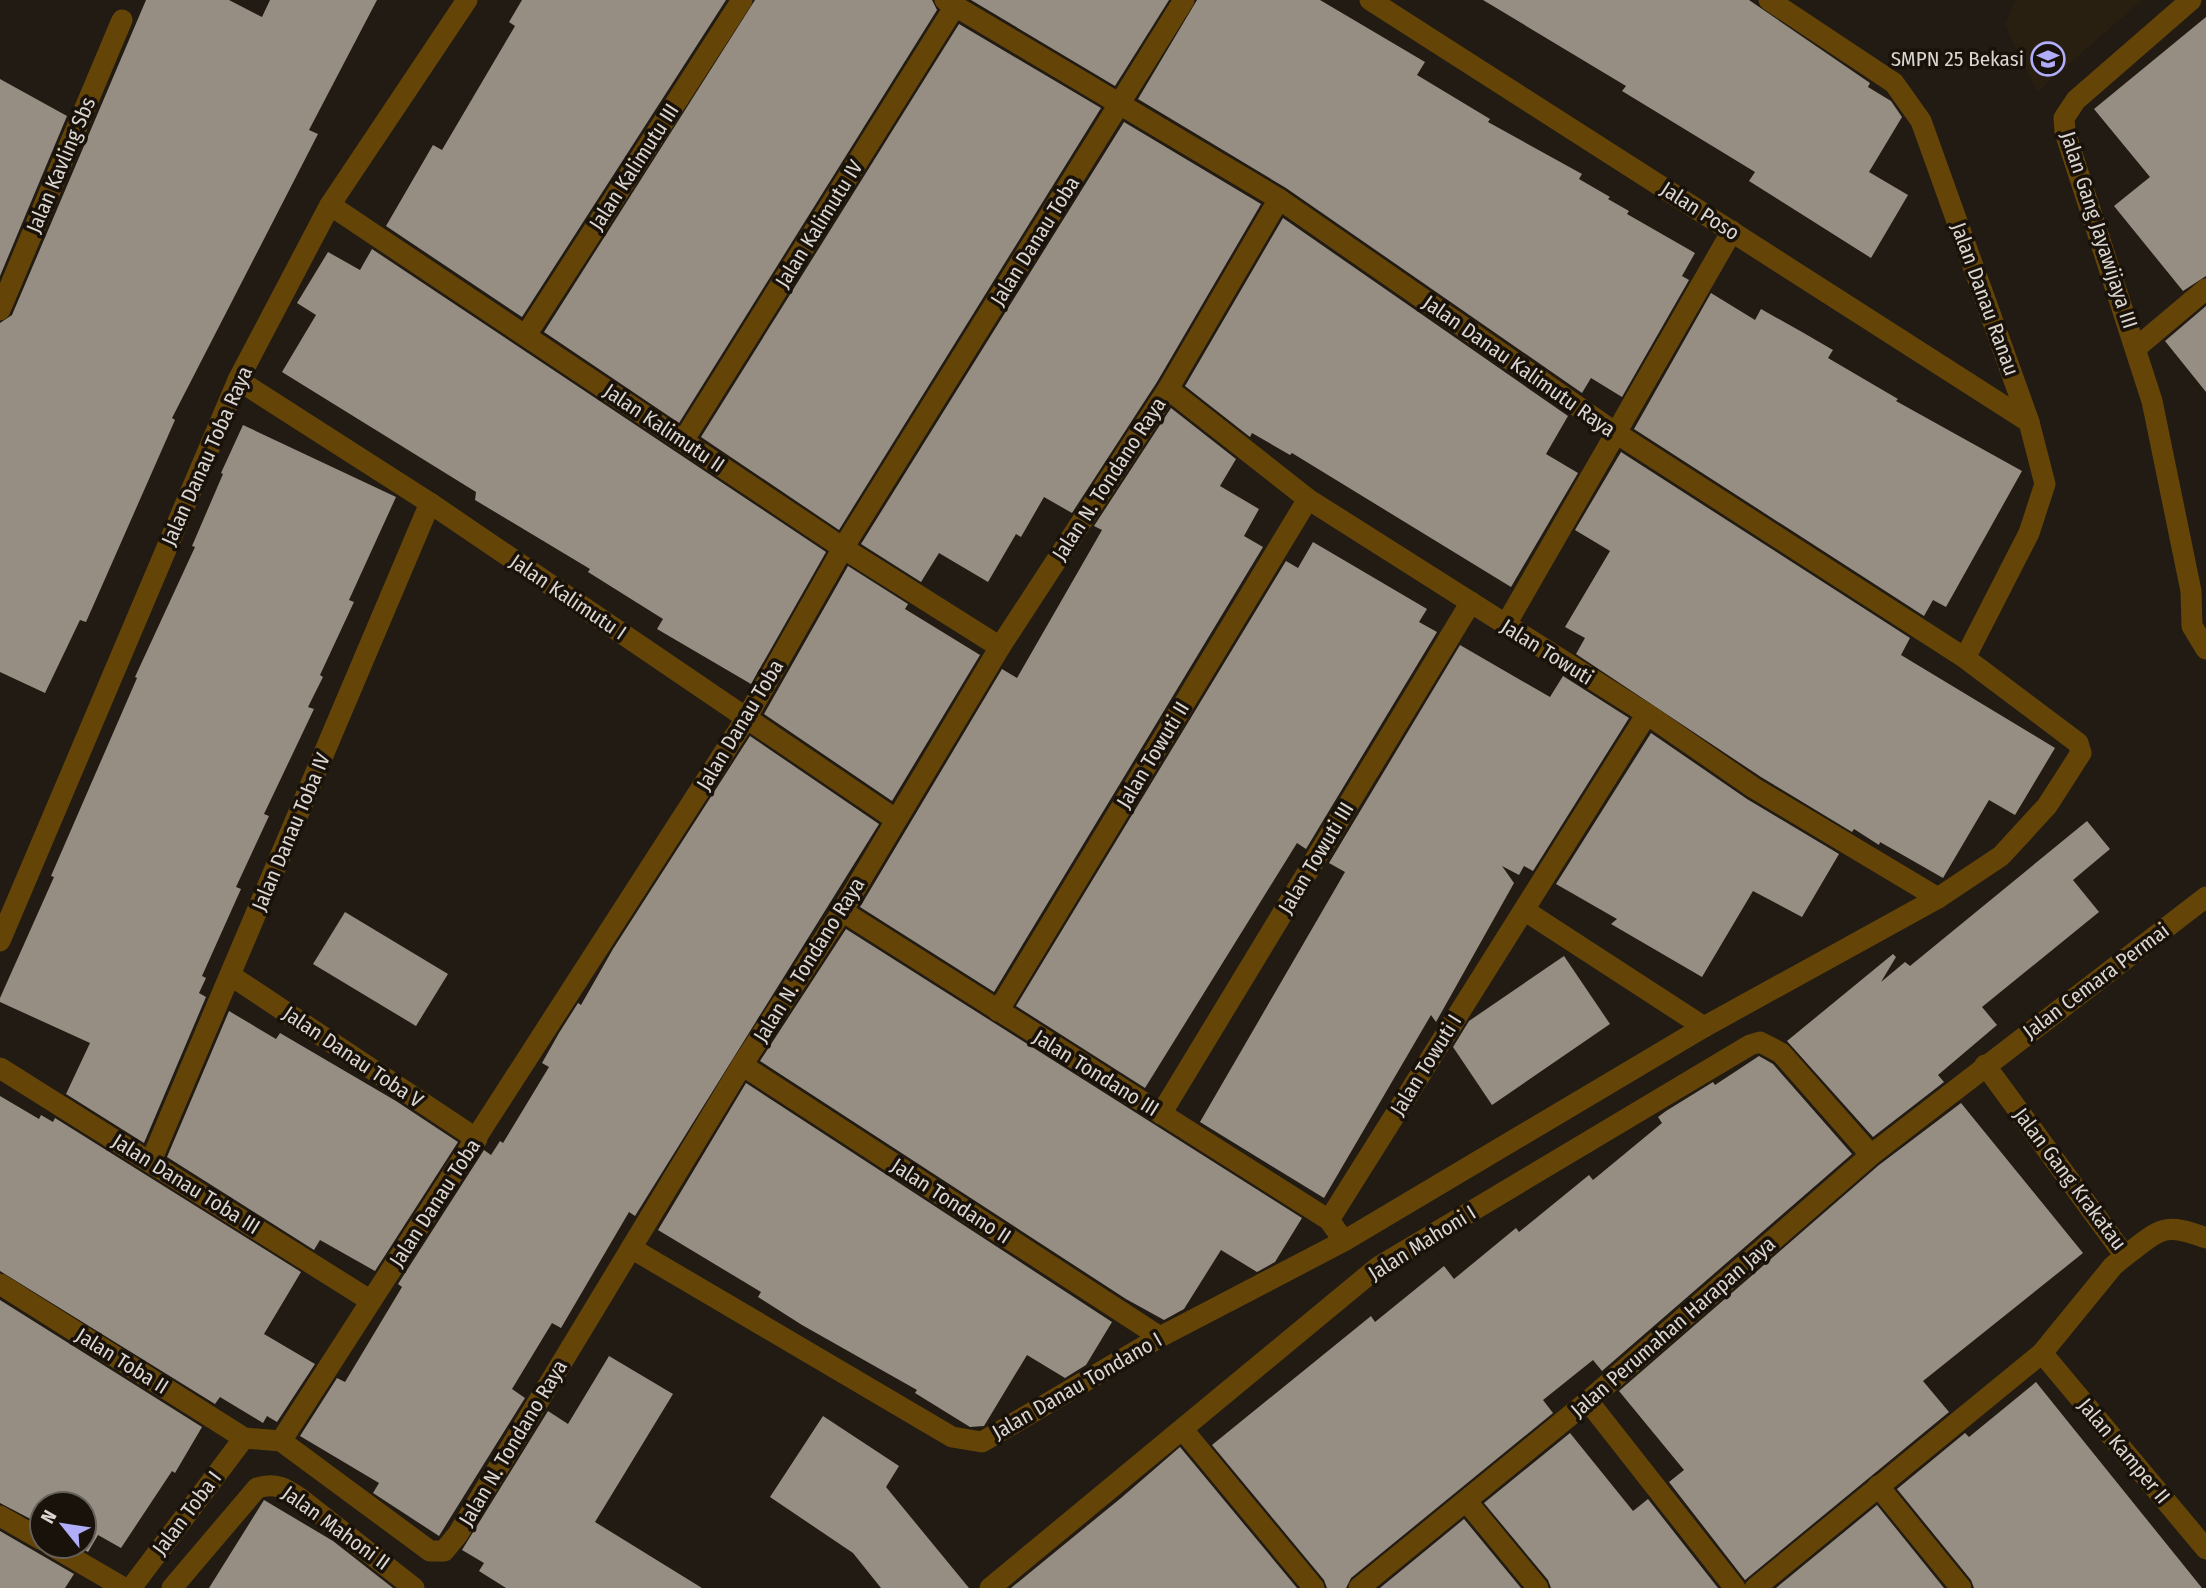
<svg xmlns="http://www.w3.org/2000/svg" width="2206" height="1588" font-family="'Fira Sans Condensed',sans-serif">
	<rect width="100%" height="100%" fill="#211b13"/>
	<polygon fill="#291f11" points="2015,0 2142,0 2037,92 2005,25"/>
	<g fill="#968e83">
		<polygon points="146,0 229,0 262,17 270,0 377,0 309,130 318,134 172,418 175,420 86,622 80,620 45,693 0,672 0,323 12,315"/>
		<polygon points="522,0 726,0 522,317 386,226 433,145 442,150 515,26 509,22"/>
		<polygon points="755,0 932,0 937,10 679,423 544,332"/>
		<polygon points="971,0 1169,0 1115,86"/>
		<polygon points="1197,0 1320,0 1425,62 1417,75 1490,119 1488,122 1582,174 1579,179 1610,197 1608,199 1629,211 1627,214 1695,253 1682,276 1689,280 1622,397 1591,378 1582,393 1286,188 1138,99"/>
		<polygon points="1483,0 1749,0 1870,83 1868,87 1891,101 1902,117 1869,172 1908,195 1871,258 1749,181 1755,172 1622,91 1626,86"/>
		<polygon points="2206,17 2206,276 2183,291 2114,206 2150,177 2094,109"/>
		<polygon points="959,24 1101,108 839,530 701,437"/>
		<polygon points="0,79 67,116 0,276"/>
		<polygon points="1124,122 1261,204 1157,382 1072,513 1044,497 1021,537 1016,534 988,582 939,553 921,582 861,544"/>
		<polygon points="1283,218 1568,416 1546,454 1578,473 1511,587 1292,453 1290,455 1252,433 1250,437 1185,386"/>
		<polygon points="372,249 826,552 751,684 657,629 663,619 588,572 590,569 475,500 476,492 282,372 316,315 297,303 328,252 360,270"/>
		<polygon points="1711,293 1755,320 1761,309 1802,332 1833,350 1828,358 1898,399 1896,401 2022,471 1946,607 1933,600 1924,616 1634,429"/>
		<polygon points="2206,306 2206,392 2165,341"/>
		<polygon points="1171,408 1236,459 1220,486 1259,509 1244,536 1263,547 994,992 860,907 1002,669 1017,678 1102,530 1094,526"/>
		<polygon points="243,425 396,497 349,600 354,602 320,675 323,677 308,707 314,709 264,814 269,816 236,887 241,889 202,976 206,978 199,993 206,997 144,1143 66,1094 90,1043 0,1002 0,998 54,877 51,876 137,678 135,677 195,547 192,546 223,474 221,473"/>
		<polygon points="1621,452 1910,638 1901,655 2055,748 2015,815 1989,800 1943,878 1880,842 1879,845 1854,829 1852,832 1761,777 1576,654 1585,638 1565,627 1610,551 1575,530"/>
		<polygon points="1313,542 1427,609 1419,622 1437,632 1306,849 1297,843 1145,1088 1016,1006 1286,561 1298,568"/>
		<polygon points="848,566 908,604 905,609 980,655 892,801 764,714"/>
		<polygon points="1460,645 1550,697 1563,676 1629,718 1533,871 1524,866 1519,875 1502,866 1514,883 1436,1022 1431,1015 1324,1198 1200,1122 1345,872 1329,863"/>
		<polygon points="1651,733 1747,799 1839,854 1802,917 1753,891 1702,977 1611,924 1617,919 1556,884"/>
		<polygon points="750,736 879,824 635,1216 629,1212 561,1328 552,1323 512,1389 525,1398 439,1536 373,1493 379,1483 300,1436 337,1378 345,1382 402,1287 398,1284 484,1150 491,1155 500,1141 503,1143 549,1067 542,1063 559,1033 578,1003 581,1005 613,949"/>
		<polygon points="2087,821 2110,849 2073,880 2099,912 1982,1007 1997,1025 1938,1075 1944,1082 1873,1137 1787,1041 1893,954 1896,957 1881,982 1905,962 1910,966"/>
		<polygon points="345,912 448,974 416,1026 313,964"/>
		<polygon points="846,929 1302,1218 1275,1262 1257,1272 1221,1250 1184,1309 1164,1320 1126,1299 760,1061"/>
		<polygon points="1564,956 1610,1024 1492,1105 1453,1047 1469,1021"/>
		<polygon points="229,1011 276,1039 280,1033 396,1101 458,1142 375,1271 320,1240 314,1250 167,1157"/>
		<polygon points="1759,1056 1773,1064 1852,1154 1602,1371 1593,1360 1543,1400 1553,1413 1351,1578 1346,1588 1327,1588 1324,1580 1212,1445 1371,1316 1375,1322 1444,1266 1454,1279 1516,1228 1519,1232 1589,1175 1593,1180 1662,1123 1658,1117 1666,1111 1713,1082 1715,1085"/>
		<polygon points="746,1083 1112,1322 1086,1365 1065,1378 1027,1355 984,1426 970,1427 915,1393 917,1390 802,1325 758,1297 761,1292 658,1230"/>
		<polygon points="0,1096 39,1119 41,1115 53,1122 55,1118 301,1272 264,1334 315,1364 277,1422 267,1416 263,1423 220,1397 215,1404 0,1271"/>
		<polygon points="1961,1103 2083,1253 1923,1381 1949,1412 1745,1580 1669,1482 1684,1470 1619,1391 1879,1165"/>
		<polygon points="0,1300 202,1427 175,1473 172,1471 121,1548 98,1535 88,1552 78,1546 84,1546 84,1504 42,1504 42,1525 0,1503"/>
		<polygon points="609,1356 673,1394 595,1522 702,1588 506,1588 479,1571 484,1563 462,1550 548,1411 568,1424"/>
		<polygon points="2036,1382 2073,1428 2202,1588 1974,1588 1971,1580 1897,1489 1965,1433 1969,1437"/>
		<polygon points="823,1416 899,1466 886,1487 969,1588 881,1588 853,1553 770,1497"/>
		<polygon points="1570,1433 1633,1511 1648,1499 1718,1588 1551,1588 1548,1580 1484,1503"/>
		<polygon points="1180,1447 1297,1588 1011,1588 1121,1498"/>
		<polygon points="264,1500 333,1541 393,1588 209,1588"/>
		<polygon points="1877,1505 1944,1588 1776,1588"/>
		<polygon points="1464,1519 1521,1588 1380,1588"/>
		<polygon points="0,1531 74,1574 65,1588 0,1588"/>
	</g>
	<g fill="none" stroke-linecap="round" stroke-linejoin="round">
		<g stroke="#654408" stroke-width="21">
			<polyline points="1370,0 2029,422"/>
			<polyline points="1769,0 1894,83 1921,121 2029,422 2045,484 2029,533 1965,658"/>
			<polyline points="2191,0 2076,100 2064,118 2065,132 2152,401 2191,591 2192,626 2206,649"/>
			<polyline points="330,205 843,548 1000,647"/>
			<polyline points="0,310 122,20"/>
			<polyline points="526,335 742,0"/>
			<polyline points="2136,348 2206,289"/>
			<polyline points="238,380 430,503 895,819"/>
			<polyline points="1168,389 1308,499 1647,714 1754,788 1938,898"/>
			<polyline points="683,441 955,6"/>
			<polyline points="1505,626 1732,231"/>
			<polyline points="1524,910 1704,1027"/>
			<polyline points="842,911 1329,1220 1344,1241"/>
			<polyline points="0,941 238,380 330,205 467,0"/>
			<polyline points="230,975 477,1139"/>
			<polyline points="998,1011 1308,499"/>
			<polyline points="742,1065 1160,1337"/>
			<path d="M1985 1065 2125 1256C2160 1230 2162 1221 2206 1238"/>
			<polyline points="0,1068 371,1301"/>
			<polyline points="1161,1114 1471,602"/>
			<polyline points="151,1161 430,503"/>
			<polyline points="1329,1220 1647,714"/>
			<polyline points="631,1248 952,1437 982,1442 1160,1337 1344,1241 1704,1027 1938,898 2001,856 2047,806 2081,753 2078,743 1965,658 1616,433 1279,199 945,0"/>
			<polyline points="0,1284 244,1438 281,1441"/>
			<polyline points="2042,1353 2206,1549"/>
			<polyline points="1588,1401 1735,1588"/>
			<polyline points="1183,1430 1314,1588"/>
			<polyline points="281,1441 430,1551 444,1551 458,1534 742,1065 842,911 1000,647 1168,389 1279,199"/>
			<polyline points="281,1441 747,717 843,548 1184,0"/>
			<polyline points="1878,1486 1961,1588"/>
			<polyline points="1467,1502 1538,1588"/>
			<polyline points="0,1516 42,1540"/>
			<polyline points="52,1546 124,1588"/>
			<polyline points="131,1588 244,1438"/>
			<path d="M172 1588 257 1488C275 1482 285 1488 301 1499L414 1588"/>
			<polyline points="990,1588 1378,1267 1750,1045 1760,1042 1781,1053 1871,1155"/>
			<polyline points="1359,1588 1588,1401 1871,1155 2206,897"/>
			<polyline points="1755,1588 2042,1353 2113,1266 2125,1256"/>
		</g>
	</g>
	<defs>
		<symbol id="school-ring" viewBox="-11 -11 22 22"><circle r="9.5" fill="#18120a" stroke="#b0aefa" stroke-width="1.5"/><path d="M0-5L7-2L0 1L-7-2ZM-4 1L0 2.5L4 1V4Q0 6-4 4Z" fill="#b0aefa"/></symbol>
	</defs>
	<g fill-rule="evenodd">
		<use href="#school-ring" x="2029" y="40" width="38" height="38"/>
	</g>
	<g text-anchor="middle" dominant-baseline="central" stroke-width="7" stroke-linejoin="round" paint-order="stroke">
		<g font-size="21" fill="#dbd6d1" stroke="#18120a" text-anchor="end">
			<text x="2024" y="59">SMPN 25 Bekasi</text>
		</g>
		<g font-size="21" fill="#dbd6d1" stroke="#18120a">
			<text transform="translate(61 165) rotate(-67)">Jalan Kavling Sbs</text>
			<text transform="translate(634 167) rotate(-57)">Jalan Kalimutu III</text>
			<text transform="translate(1700 211) rotate(33)">Jalan Poso</text>
			<text transform="translate(819 224) rotate(-58)">Jalan Kalimutu IV</text>
			<text transform="translate(2099 230) rotate(72)">Jalan Gang Jayawijaya III</text>
			<text transform="translate(1035 241) rotate(-58)">Jalan Danau Toba</text>
			<text transform="translate(1985 299) rotate(70)">Jalan Danau Ranau</text>
			<text transform="translate(1519 366) rotate(35)">Jalan Danau Kalimutu Raya</text>
			<text transform="translate(664 428) rotate(34)">Jalan Kalimutu II</text>
			<text transform="translate(207 456) rotate(-66)">Jalan Danau Toba Raya</text>
			<text transform="translate(1109 479) rotate(-57)">Jalan N. Tondano Raya</text>
			<text transform="translate(568 597) rotate(34)">Jalan Kalimutu I</text>
			<text transform="translate(1547 652) rotate(32)">Jalan Towuti</text>
			<text transform="translate(740 725) rotate(-59)">Jalan Danau Toba</text>
			<text transform="translate(1153 755) rotate(-59)">Jalan Towuti II</text>
			<text transform="translate(291 832) rotate(-67)">Jalan Danau Toba IV</text>
			<text transform="translate(1316 858) rotate(-59)">Jalan Towuti III</text>
			<text transform="translate(809 960) rotate(-58)">Jalan N. Tondano Raya</text>
			<text transform="translate(2096 981) rotate(-37)">Jalan Cemara Permai</text>
			<text transform="translate(353 1057) rotate(34)">Jalan Danau Toba V</text>
			<text transform="translate(1426 1065) rotate(-58)">Jalan Towuti I</text>
			<text transform="translate(1096 1073) rotate(32)">Jalan Tondano III</text>
			<text transform="translate(2070 1179) rotate(53)">Jalan Gang Krakatau</text>
			<text transform="translate(186 1184) rotate(32)">Jalan Danau Toba III</text>
			<text transform="translate(951 1201) rotate(33)">Jalan Tondano II</text>
			<text transform="translate(435 1203) rotate(-57)">Jalan Danau Toba</text>
			<text transform="translate(1422 1243) rotate(-32)">Jalan Mahoni I</text>
			<text transform="translate(1673 1327) rotate(-41)">Jalan Perumahan Harapan Jaya</text>
			<text transform="translate(122 1361) rotate(32)">Jalan Toba II</text>
			<text transform="translate(1077 1386) rotate(-30)">Jalan Danau Tondano I</text>
			<text transform="translate(513 1443) rotate(-59)">Jalan N. Tondano Raya</text>
			<text transform="translate(2124 1451) rotate(50)">Jalan Kamper II</text>
			<text transform="translate(187 1513) rotate(-53)">Jalan Toba I</text>
			<text transform="translate(336 1528) rotate(36)">Jalan Mahoni II</text>
		</g>
	</g>
	<g transform="translate(63 1525) rotate(300)"><circle r="33" fill="#18120a" stroke="#66605a" stroke-width="2"/>
	<path d="M0-5L12 26L0 18L-12 26Z" fill="#b0aefa"/>
	<text y="-10" font-size="19" font-weight="bold" text-anchor="middle" fill="#dbd6d1">N</text>
	</g>
</svg>
